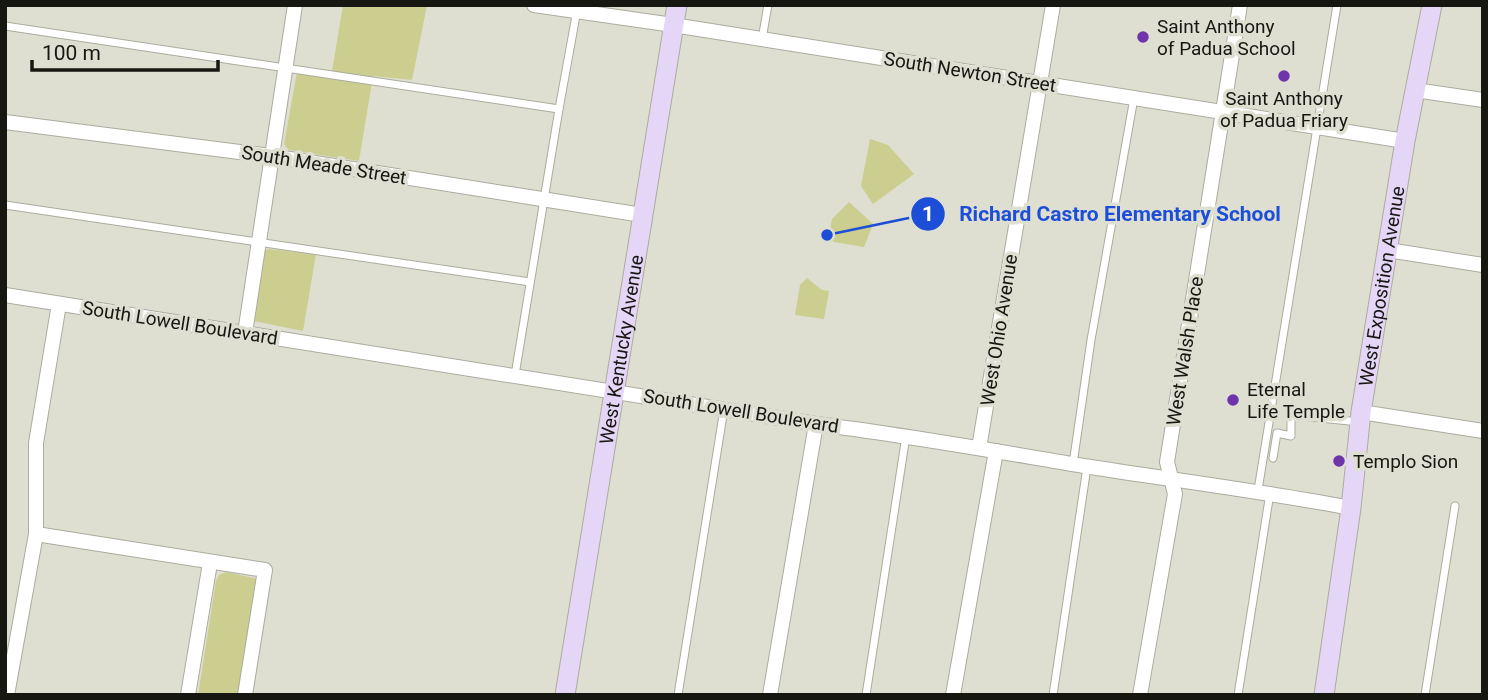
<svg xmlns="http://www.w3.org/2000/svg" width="1488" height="700" font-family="Roboto,sans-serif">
	<rect width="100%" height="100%" fill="#dedfd1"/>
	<g fill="#cbce8e">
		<polygon points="343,5 427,5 412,80 373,76 359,161 289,150 284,144 297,72 331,77"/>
		<polygon points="870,139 888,145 914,174 873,204 861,186"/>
		<polygon points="849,202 873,224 864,247 828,241 832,219"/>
		<polygon points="268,249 316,254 303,331 254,321 263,252"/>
		<polygon points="807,278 822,290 829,291 824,319 795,315 800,285"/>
		<polygon points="226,572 258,579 244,695 198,695 216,581 219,575"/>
	</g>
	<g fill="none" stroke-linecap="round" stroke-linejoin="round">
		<defs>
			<g id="lane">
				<polyline points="5,26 559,109 515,375"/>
				<polyline points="762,39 768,5"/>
				<polyline points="559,109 577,10"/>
				<polyline points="5,205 530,282"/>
				<polyline points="1273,458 1277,433 1291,436 1291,415 1359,422"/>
				<polyline points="1073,464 1091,340 1134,98"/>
				<polyline points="1258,490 1337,5"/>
				<polyline points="678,695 724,409"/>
				<polyline points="866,695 906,436"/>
				<polyline points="1053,695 1087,467"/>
				<polyline points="1238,695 1270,493"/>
				<polyline points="1425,695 1455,506"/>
			</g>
			<g id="street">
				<polyline points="534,5 673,25 1405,141"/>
				<polyline points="1415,90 1483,100"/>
				<polyline points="5,122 271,156 642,215"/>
				<polyline points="1388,250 1483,265"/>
				<path d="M5 295 816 424C906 435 994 451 1084 466 1173 480 1262 491 1351 508"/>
				<polyline points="245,333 295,5"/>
				<polyline points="1361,412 1483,431"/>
				<polyline points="979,448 1053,5"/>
				<polyline points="36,534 265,570 245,695"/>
				<polyline points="7,695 36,534 36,443 59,304"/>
				<polyline points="188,695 210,563"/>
				<polyline points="770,695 816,424"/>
				<polyline points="953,695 996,451"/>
				<polyline points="1140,695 1175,494 1167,462 1240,5"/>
			</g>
			<g id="secondary">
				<path id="s1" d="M565 695 677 5"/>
				<path id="s2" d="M1324 695 1351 508 1361 412 1405 141 1432 5"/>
			</g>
		</defs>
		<use href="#lane" stroke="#abac9e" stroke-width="9"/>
		<use href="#street" stroke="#abac9e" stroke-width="16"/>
		<use href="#secondary" stroke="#abac9e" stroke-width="21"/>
		<use href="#lane" stroke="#fff" stroke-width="7"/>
		<use href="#street" stroke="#fff" stroke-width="14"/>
		<use href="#secondary" stroke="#e5d6f7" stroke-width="19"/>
	</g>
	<g fill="#7034aa" stroke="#dedfd1" stroke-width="2.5">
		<circle cx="1143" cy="37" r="7"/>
		<circle cx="1284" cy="76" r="7"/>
		<circle cx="1233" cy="400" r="7"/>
		<circle cx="1339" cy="461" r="7"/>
	</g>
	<g text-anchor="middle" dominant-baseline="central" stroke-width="7" stroke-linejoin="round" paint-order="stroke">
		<g font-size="19" fill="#171712" stroke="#dedfd1" text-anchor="start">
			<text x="1157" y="26">Saint Anthony<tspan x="1157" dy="22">of Padua School</tspan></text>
			<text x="1284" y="98" text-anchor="middle">Saint Anthony<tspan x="1284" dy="22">of Padua Friary</tspan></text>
			<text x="1247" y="389">Eternal<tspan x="1247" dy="22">Life Temple</tspan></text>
			<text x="1353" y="461">Templo Sion</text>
		</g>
		<g font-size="19" fill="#171712" stroke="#dedfd1">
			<text transform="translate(970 72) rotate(9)">South Newton Street</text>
			<text transform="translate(324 165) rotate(9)">South Meade Street</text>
			<text stroke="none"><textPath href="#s2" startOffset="413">West Exposition Avenue</textPath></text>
			<text transform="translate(180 323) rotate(9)">South Lowell Boulevard</text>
			<text transform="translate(999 330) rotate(-81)">West Ohio Avenue</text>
			<text stroke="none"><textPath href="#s1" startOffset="350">West Kentucky Avenue</textPath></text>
			<text transform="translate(1185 351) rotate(-81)">West Walsh Place</text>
			<text transform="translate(741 411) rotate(9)">South Lowell Boulevard</text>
		</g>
	</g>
	<path fill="none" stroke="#1d4ed8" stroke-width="2.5" d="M827 235L928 214"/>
	<g fill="#1d4ed8" stroke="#dedfd1" stroke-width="2.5">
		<circle cx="827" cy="235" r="7"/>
		<circle cx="928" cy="214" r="18"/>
	</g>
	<g font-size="21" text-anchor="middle" font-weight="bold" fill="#fff">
		<text x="928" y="221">1</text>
	</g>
	<g font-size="21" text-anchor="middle" font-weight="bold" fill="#1d4ed8" stroke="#dedfd1" stroke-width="7" stroke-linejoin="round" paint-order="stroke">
		<text x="1120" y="221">Richard Castro Elementary School</text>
	</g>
	<rect width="1488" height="700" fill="none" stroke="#171712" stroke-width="14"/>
	<path d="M32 60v10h186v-10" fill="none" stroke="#171712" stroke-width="3.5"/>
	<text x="42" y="60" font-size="21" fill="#171712" stroke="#dedfd1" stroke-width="5" paint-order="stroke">100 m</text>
</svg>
